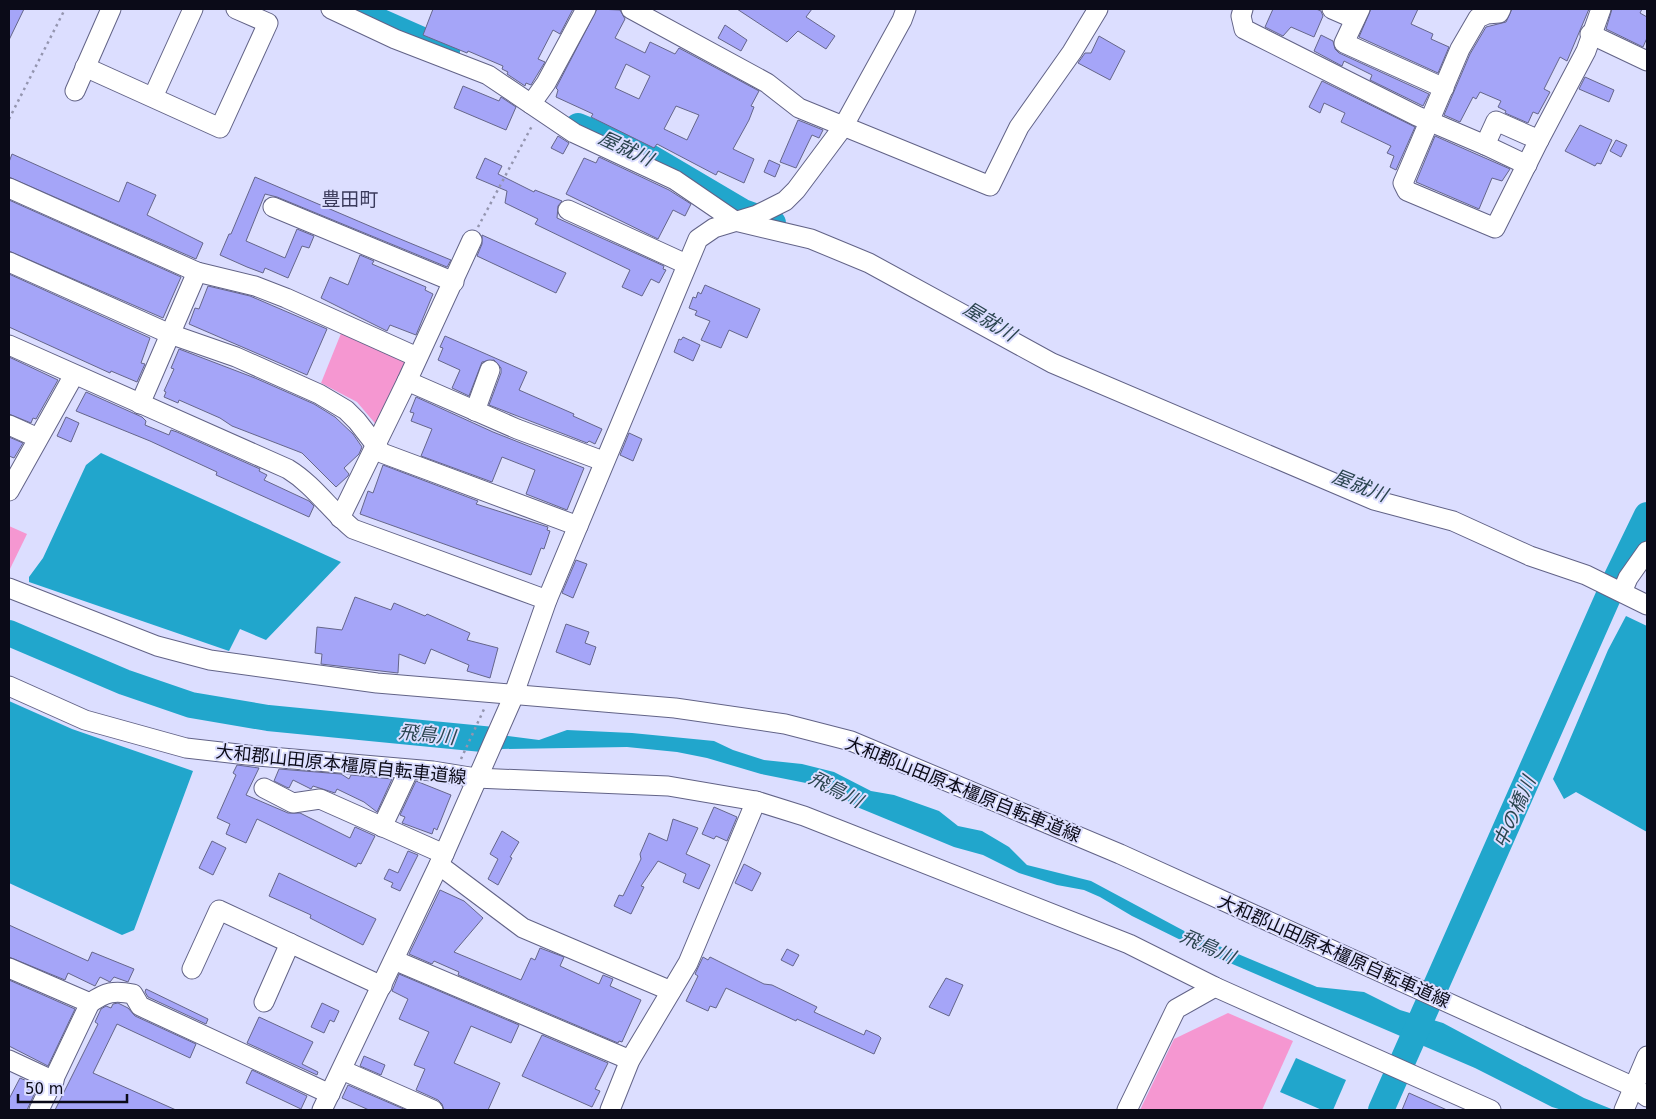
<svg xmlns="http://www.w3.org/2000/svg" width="1656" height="1119" font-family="'DejaVu Sans','Noto Sans JP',sans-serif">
	<rect width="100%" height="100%" fill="#dcdeff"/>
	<g fill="#f597d1">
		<polygon points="342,331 412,360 379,428 357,402 321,383"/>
		<polygon points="9,526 27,534 9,571"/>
		<polygon points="1228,1013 1293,1041 1262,1110 1140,1110 1174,1039"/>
	</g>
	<g fill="#21a6cc">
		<polygon points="101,453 341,562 266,640 240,629 229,651 29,582 29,577 43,558 86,465"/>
		<polygon points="1626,616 1647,626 1647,832 1576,792 1564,799 1553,779 1608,650"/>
		<polygon points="9,701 72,729 193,771 134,930 122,935 9,883"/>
		<polygon points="453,729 539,740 567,730 632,733 714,741 733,750 764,760 802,764 834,772 871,791 894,795 939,811 958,826 982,831 1009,847 1027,865 1091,881 1188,933 1317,987 1364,992 1400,1010 1443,1023 1584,1098 1614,1110 1562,1110 1552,1107 1475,1068 1209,954 1132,916 1100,897 1084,890 1057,885 1019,873 983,855 954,847 857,807 826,787 761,774 707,758 677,752 627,747 501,749 464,744"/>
		<polygon points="1296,1058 1346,1080 1333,1110 1322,1110 1280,1092"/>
	</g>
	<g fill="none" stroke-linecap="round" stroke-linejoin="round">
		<g stroke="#21a6cc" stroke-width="26">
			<polyline points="352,9 447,51"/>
			<polyline points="578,126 643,153 743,212 773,223"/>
			<polyline points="9,633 124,682 191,705 268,718 493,740"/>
			<polyline points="1381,1110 1616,579 1647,515"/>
		</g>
	</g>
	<g fill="#a5a5f8" stroke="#65668a" fill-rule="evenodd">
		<polygon points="9,9 24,9 9,40"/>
		<polygon points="433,9 573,9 560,34 553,30 538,59 545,62 531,85 526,83 525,86 507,74 508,72 502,69 503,66 468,51 467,53 423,35"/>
		<path d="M597 9 620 10 625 19 615 38 645 53 650 42 675 54 679 48 759 91 751 106 754 107 749 120 733 149 754 159 744 183 718 171 716 175 657 144 654 148 591 117 593 114 556 97 558 90 556 88ZM626 64 650 76 639 99 615 88ZM676 106 699 115 687 140 664 129Z"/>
		<polygon points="737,9 812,9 806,17 835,36 826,49 798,31 787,42"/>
		<polygon points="1273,9 1316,9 1321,11 1323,16 1314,37 1291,27 1283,36 1265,27"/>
		<polygon points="1371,9 1418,9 1411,24 1433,34 1431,39 1449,47 1438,73 1359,37"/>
		<polygon points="1512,9 1589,9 1567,61 1560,57 1544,89 1550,92 1538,114 1533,112 1528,123 1505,113 1506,111 1498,107 1501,101 1480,92 1476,99 1473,97 1460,122 1444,115 1470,54 1486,27 1506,22"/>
		<polygon points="1612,9 1642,9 1640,13 1647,17 1647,38 1643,47 1606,29"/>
		<polygon points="725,25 747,40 741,51 718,38"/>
		<polygon points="1321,35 1333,41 1335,49 1339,53 1429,94 1423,106 1370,80 1372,75 1344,61 1342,66 1314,51"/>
		<polygon points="1099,36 1125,51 1110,80 1078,63 1085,53 1091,53"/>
		<polygon points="1585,77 1614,90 1609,102 1579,89"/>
		<polygon points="1322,81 1415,127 1396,170 1390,167 1394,156 1387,153 1391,146 1341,122 1345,113 1324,103 1320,113 1309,107"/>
		<polygon points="463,86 499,101 501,97 516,107 506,130 454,108"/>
		<polygon points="798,120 823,130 819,138 812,135 796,168 780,162"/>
		<polygon points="1580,125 1612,140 1601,164 1597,163 1595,166 1565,151"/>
		<polygon points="558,136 569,143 563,154 551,148"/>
		<polygon points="1435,136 1510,169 1502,181 1492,178 1479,209 1416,182"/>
		<polygon points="1616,140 1627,145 1621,157 1610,151"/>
		<polygon points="12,154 119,202 127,182 156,195 147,215 203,243 196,259 9,177 9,162"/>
		<polygon points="599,157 669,190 691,204 685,216 673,210 658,239 566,194 584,158 596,163"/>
		<polygon points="485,158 502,166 498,174 534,192 535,190 562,201 558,206 557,218 664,266 663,269 666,270 659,283 651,279 642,296 622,287 630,270 535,224 538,219 505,203 507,191 476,178"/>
		<polygon points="769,160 780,165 775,177 764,172"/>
		<polygon points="255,177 393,236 451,260 447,267 277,197 265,194 246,241 285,258 297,229 314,236 309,248 302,246 288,278 265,268 263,273 247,267 220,255 229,234 231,234"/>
		<polygon points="9,200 181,277 163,318 9,251"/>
		<polygon points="482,235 566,273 556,293 477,256 482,244"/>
		<polygon points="360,255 374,261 372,264 426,287 425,290 433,294 416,335 390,325 387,331 321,298 330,277 348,285"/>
		<polygon points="9,274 150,338 141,363 145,364 137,382 111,371 110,373 9,327"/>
		<polygon points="705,285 760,309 747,338 729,330 721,348 701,340 710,321 695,315 697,311 689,308 693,297 696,298 698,292 701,294"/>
		<polygon points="208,286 250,296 327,329 307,375 189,324 195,308 199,309"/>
		<polygon points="445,336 527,372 519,390 574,414 573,416 602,429 595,444 589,441 587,443 489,405 501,373 501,368 494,360 482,362 469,396 452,388 460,370 438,360 443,348 440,347"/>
		<polygon points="683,337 700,345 693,361 674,352 679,339 681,340"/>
		<polygon points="179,349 255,378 314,404 335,417 353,434 362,447 359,454 344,468 349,474 348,476 336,487 302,453 232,426 220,418 179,400 178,403 164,397 166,392 164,391 174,369 171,368"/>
		<polygon points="9,357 58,380 36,419 33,418 31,423 9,414"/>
		<polygon points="86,392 142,417 146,421 145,425 169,435 171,430 177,432 260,469 259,471 267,475 264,480 309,501 314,506 309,517 216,475 217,472 150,441 76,411"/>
		<polygon points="416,397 493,432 584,468 567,510 526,494 535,470 502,457 492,482 421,456 432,429 411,421 414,413 410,412"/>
		<polygon points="66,417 79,423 71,442 57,436"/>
		<polygon points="629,433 642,439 633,461 620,455"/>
		<polygon points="9,437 23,443 14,458 9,456"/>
		<polygon points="383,465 478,501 476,504 548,527 547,530 550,531 544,549 541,548 531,575 360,514 368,491 373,493"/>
		<polygon points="576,560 587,564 573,598 562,593"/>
		<polygon points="355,597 391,610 394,603 425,616 427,614 470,633 467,640 498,648 490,678 467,671 469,665 431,649 425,664 399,654 398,673 321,664 322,654 315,653 317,627 342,630"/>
		<polygon points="566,624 589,632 585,643 596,647 590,665 556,652"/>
		<polygon points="237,765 259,768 246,795 288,813 300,813 350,838 355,827 375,836 361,864 358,863 356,867 257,819 246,843 226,834 230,824 217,818 236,775 233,773"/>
		<polygon points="279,769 341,774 349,779 351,775 392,779 377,812 364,802 337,789 335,793 313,786 311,789 293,780 289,788 286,787 274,781"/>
		<polygon points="416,781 451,795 437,830 434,828 432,834 402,823 405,817 400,815"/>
		<polygon points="714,807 737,817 727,841 716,836 714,839 702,834"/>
		<polygon points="673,819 698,828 686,854 710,865 699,889 683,882 686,874 658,861 641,886 644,887 631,914 614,906 619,895 623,896 641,859 640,854 649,833 667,841"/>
		<polygon points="502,831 519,842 510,857 512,858 498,885 488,879 498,859 490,854"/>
		<polygon points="212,841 226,848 213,875 199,868"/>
		<polygon points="408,851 418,855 400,891 391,887 393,883 384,879 389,869 398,873"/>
		<polygon points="744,864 761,873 752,891 735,883"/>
		<polygon points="279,873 376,919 363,945 310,918 311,915 269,896"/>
		<polygon points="440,890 464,901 483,918 454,952 521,980 531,958 535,960 540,948 564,957 560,966 599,984 603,975 613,979 610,986 641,1000 622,1042 619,1041 618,1043 458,975 459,972 434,961 432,964 409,954"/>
		<polygon points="9,925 88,961 92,952 134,969 128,982 114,977 110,982 100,977 95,986 68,973 65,980 9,957"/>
		<polygon points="787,949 799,955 793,966 781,960"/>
		<polygon points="703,957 708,960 710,957 764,984 772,985 817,1007 814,1012 864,1035 866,1030 879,1036 881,1038 874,1054 797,1019 796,1021 726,988 716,1008 710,1006 708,1011 686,1001 698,976 695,974"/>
		<polygon points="399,974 519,1025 511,1043 471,1026 454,1063 500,1083 488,1110 444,1110 442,1104 438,1100 416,1090 425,1069 414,1065 429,1032 399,1019 408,999 392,991"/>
		<polygon points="946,978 963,985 949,1016 929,1007"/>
		<polygon points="9,980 75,1009 48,1066 9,1046"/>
		<polygon points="146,989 208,1019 206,1024 148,997 145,992"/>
		<polygon points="118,1003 128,1008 135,1016 196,1044 190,1058 117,1024 93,1073 176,1110 55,1110 98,1024 95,1022 101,1009 106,1006 111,1008 113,1004"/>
		<polygon points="322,1003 339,1011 334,1022 330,1020 324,1033 311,1027"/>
		<polygon points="259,1017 313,1042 302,1064 318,1072 317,1075 247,1043"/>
		<polygon points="542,1035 608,1063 595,1089 600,1091 592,1107 522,1076"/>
		<polygon points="364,1056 385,1065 381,1075 360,1066"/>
		<polygon points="252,1070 307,1096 301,1109 246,1083"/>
		<polygon points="20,1078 34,1084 33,1087 37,1088 27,1110 9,1110 9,1099"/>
		<polygon points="348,1085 406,1110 369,1110 342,1098"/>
		<polygon points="1409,1093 1447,1110 1402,1110"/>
	</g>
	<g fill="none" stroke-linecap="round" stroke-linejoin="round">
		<defs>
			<g id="minor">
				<polyline points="331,9 395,39 488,75 574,133 675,180 735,221 811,239 869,263 1052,363 1374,500 1453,521 1530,556 1586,575 1647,605"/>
				<polyline points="631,9 767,83 799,108 990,186 1019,127 1072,52 1098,9"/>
				<polyline points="1243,9 1241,16 1244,29 1417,116 1485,145 1496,121 1539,140 1586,51 1601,9"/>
				<polyline points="1332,9 1355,19"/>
				<polyline points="1360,9 1344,43 1444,88"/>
				<polyline points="1501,9 1499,13 1487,14 1478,18 1460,49 1403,183 1407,191 1495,228 1539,140"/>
				<polyline points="1590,34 1647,61"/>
				<polyline points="85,67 220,128 268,23 236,9"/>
				<polyline points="75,91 111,9"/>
				<polyline points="153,97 193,9"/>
				<polyline points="531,104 546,83 586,9"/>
				<polyline points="1485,145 1527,165"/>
				<polyline points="9,188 197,272 255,286 286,298 417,357"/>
				<polyline points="273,207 454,282"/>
				<polyline points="568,210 686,264"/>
				<polyline points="9,262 170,334 236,357 319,394 346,410 357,421 382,453 578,526"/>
				<path d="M9 345 288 469C314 485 330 510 353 529L547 600"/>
				<polyline points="407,381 517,429 603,461"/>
				<polyline points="140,404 197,272"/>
				<polyline points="475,411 490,370"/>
				<polyline points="9,425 38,438"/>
				<polyline points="9,491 74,375"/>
				<polyline points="340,518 407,381 472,240"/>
				<polyline points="9,588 157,646 210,660 377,683 675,708 785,724 851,741 1120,854 1634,1087 1647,1097"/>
				<polyline points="1622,592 1628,578 1647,551"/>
				<polyline points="9,686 85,720 186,748 247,755 433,771 476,778 668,786 756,801 804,816 1129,944 1215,987 1491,1110"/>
				<polyline points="264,788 293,803 320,799 444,854"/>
				<polyline points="382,827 406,776"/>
				<polyline points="439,865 523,928 671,991"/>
				<polyline points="394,960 630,1060"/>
				<polyline points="9,968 90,1003 39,1110"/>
				<polyline points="192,969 219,910 382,986"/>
				<polyline points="264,1002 290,943"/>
				<path d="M90 1003C106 992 114 990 133 994L140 1006 330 1094"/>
				<polyline points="9,1060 54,1081"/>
				<polyline points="342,1070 433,1110"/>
				<polyline points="322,1110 444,854 511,702 547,600 698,239 714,228 757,215 785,201 796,190 843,127 902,20 906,9"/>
				<polyline points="610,1110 630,1060 688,963 756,801"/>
				<polyline points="1127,1110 1176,1009 1215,987"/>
				<polyline points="1624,1110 1647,1056"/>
			</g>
		</defs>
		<use href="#minor" stroke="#626387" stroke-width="21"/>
		<g stroke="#9495af" stroke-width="2.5" stroke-dasharray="2.5 4" stroke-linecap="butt">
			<polyline points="9,119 65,9"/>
			<polyline points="478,227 533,124"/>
			<polyline points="461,759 485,707"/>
		</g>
		<use href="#minor" stroke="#fff" stroke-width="19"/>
	</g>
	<g text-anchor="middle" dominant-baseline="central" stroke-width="4" stroke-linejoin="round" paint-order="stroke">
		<g font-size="18" fill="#0b0b18" stroke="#dcdeff">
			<text transform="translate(341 764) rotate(6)">大和郡山田原本橿原自転車道線</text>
			<text transform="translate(963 789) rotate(22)">大和郡山田原本橿原自転車道線</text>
			<text transform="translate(1334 951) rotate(24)">大和郡山田原本橿原自転車道線</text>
		</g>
		<g font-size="19" font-style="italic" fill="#2b454f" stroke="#dcdeff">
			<text transform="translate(626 148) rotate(25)">屋就川</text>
			<text transform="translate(990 321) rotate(31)">屋就川</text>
			<text transform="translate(1360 485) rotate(21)">屋就川</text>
			<text transform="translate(427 734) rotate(6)">飛鳥川</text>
			<text transform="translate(836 789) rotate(27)">飛鳥川</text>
			<text transform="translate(1514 812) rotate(-66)">中の橋川</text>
			<text transform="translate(1208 946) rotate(24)">飛鳥川</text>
		</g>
		<g font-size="19" fill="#3a3a5b" stroke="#dcdeff">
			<text x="350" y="199">豊田町</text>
		</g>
	</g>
	<rect width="1656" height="1119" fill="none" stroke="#0b0b18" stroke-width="20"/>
	<path d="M18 1094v8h109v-8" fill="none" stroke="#0b0b18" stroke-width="2.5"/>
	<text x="25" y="1094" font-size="15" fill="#0b0b18" stroke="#dcdeff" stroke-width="4" paint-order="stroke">50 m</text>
</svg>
